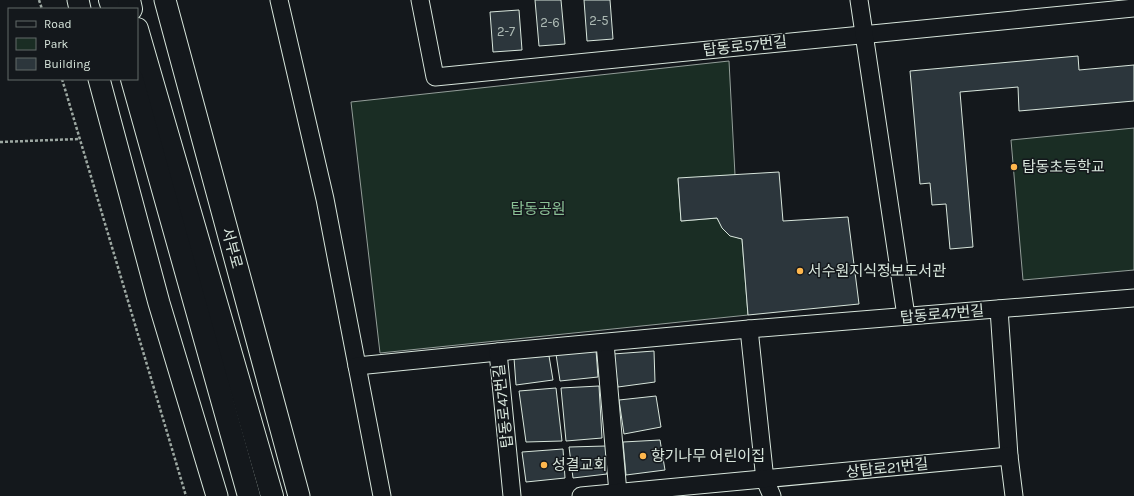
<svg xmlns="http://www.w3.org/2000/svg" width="1134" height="496" font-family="Karla,'Noto Sans KR',sans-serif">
	<rect width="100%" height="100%" fill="#14181c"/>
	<g fill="#1a2d24" stroke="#939e99">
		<path d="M729 61 735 175 678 179 681 221 717 218C724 231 727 235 742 239L748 315 380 353 351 102Z"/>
		<polygon points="1134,128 1134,270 1023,280 1011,140"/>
	</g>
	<g fill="#2c363c" stroke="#d8e6dc">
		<polygon points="535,0 561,0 565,44 539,46"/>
		<polygon points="584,0 610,0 613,39 587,41"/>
		<polygon points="519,10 522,50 493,52 490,12"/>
		<polygon points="1078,56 1079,70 1134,65 1134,101 1019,111 1018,87 960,92 973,247 950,249 946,204 932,205 930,183 920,184 910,71"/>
		<polygon points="779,172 783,221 848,217 859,304 748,315 742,239 730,236 722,228 717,218 681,221 678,178"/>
		<polygon points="596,350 598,377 560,381 556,354"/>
		<polygon points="654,351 655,382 618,387 613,354"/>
		<polygon points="549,356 553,380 516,385 514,358"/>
		<polygon points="599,386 602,438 566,441 561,388"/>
		<polygon points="556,388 562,441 526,442 519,391"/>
		<polygon points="656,396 661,427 624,434 619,400"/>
		<polygon points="660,440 665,470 626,475 623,442"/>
		<polygon points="606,446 607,474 573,478 569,447"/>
		<polygon points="563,449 565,478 526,482 522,452"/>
	</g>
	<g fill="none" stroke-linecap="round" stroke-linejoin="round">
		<defs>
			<g id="minor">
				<polyline points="279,0 325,199 382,496"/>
				<polyline points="420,0 435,77 1134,8"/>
				<polyline points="859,0 906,316"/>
				<polyline points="999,309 1009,456 1014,496"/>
				<polyline points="749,329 765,480 772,496"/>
				<polyline points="605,343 618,493"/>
				<polyline points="357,366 498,352"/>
				<polyline points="512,496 498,352 749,329 1134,298"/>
				<polyline points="581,496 1009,456"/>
			</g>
			<g id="tertiary">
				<polyline points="78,0 80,9"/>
				<polyline points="165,0 299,496"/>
				<polyline points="99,79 159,303 217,496"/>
			</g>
			<g id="secondary">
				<polyline points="110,0 113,9"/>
				<polyline points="129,0 131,9"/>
				<polyline points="137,29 272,496"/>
				<polyline points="132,79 249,496"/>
			</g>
		</defs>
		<use href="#minor" stroke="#d8e6dc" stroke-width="19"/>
		<use href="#tertiary" stroke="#d8e6dc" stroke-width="23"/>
		<use href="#secondary" stroke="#d8e6dc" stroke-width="24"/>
		<g stroke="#9da8a2" stroke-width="2.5" stroke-dasharray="3 2" stroke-linecap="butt">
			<polyline points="39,0 42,9"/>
			<polyline points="62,79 186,496"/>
			<polyline points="0,142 79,139"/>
		</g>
		<use href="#minor" stroke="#14181c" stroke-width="17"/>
		<use href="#tertiary" stroke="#14181c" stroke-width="21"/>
		<use href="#secondary" stroke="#14181c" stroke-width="22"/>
	</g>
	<g fill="#ffb74d" stroke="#14181c" stroke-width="1.5">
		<circle cx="1014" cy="167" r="4"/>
		<circle cx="800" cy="271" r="4"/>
		<circle cx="643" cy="456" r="4"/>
		<circle cx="544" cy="465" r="4"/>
	</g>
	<g text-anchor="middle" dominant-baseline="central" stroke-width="3" stroke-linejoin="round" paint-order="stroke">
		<g font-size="13" fill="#adbab4">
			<text x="599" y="20">2-5</text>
			<text x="550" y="22">2-6</text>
			<text x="506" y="31">2-7</text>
		</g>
		<g font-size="15" fill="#d8e6dc" stroke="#14181c">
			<text transform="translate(745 46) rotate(-6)">탑동로57번길</text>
			<text transform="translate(232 248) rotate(75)">서부로</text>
			<text transform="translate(942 314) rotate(-5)">탑동로47번길</text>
			<text transform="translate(503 406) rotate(-96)">탑동로47번길</text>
			<text transform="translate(887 468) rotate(-6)">상탑로21번길</text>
		</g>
		<g font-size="15" fill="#d8e6dc" stroke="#14181c" text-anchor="start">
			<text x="1022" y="167">탑동초등학교</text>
			<text x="808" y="271">서수원지식정보도서관</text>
			<text x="651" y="456">향기나무 어린이집</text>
			<text x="552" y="465">성결교회</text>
		</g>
		<g font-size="15" fill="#8ac095" stroke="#14181c">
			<text x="538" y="209">탑동공원</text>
		</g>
	</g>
	<rect x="8" y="8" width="130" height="72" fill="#14181c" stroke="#626a69"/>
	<rect x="16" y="21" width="20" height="6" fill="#14181c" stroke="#626a69"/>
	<text x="44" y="28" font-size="12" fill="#d8e6dc">Road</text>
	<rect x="16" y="38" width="20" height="12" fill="#1a2d24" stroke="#626a69"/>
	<text x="44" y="48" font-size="12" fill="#d8e6dc">Park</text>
	<rect x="16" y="58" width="20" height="12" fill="#2c363c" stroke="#626a69"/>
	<text x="44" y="68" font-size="12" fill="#d8e6dc">Building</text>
</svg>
